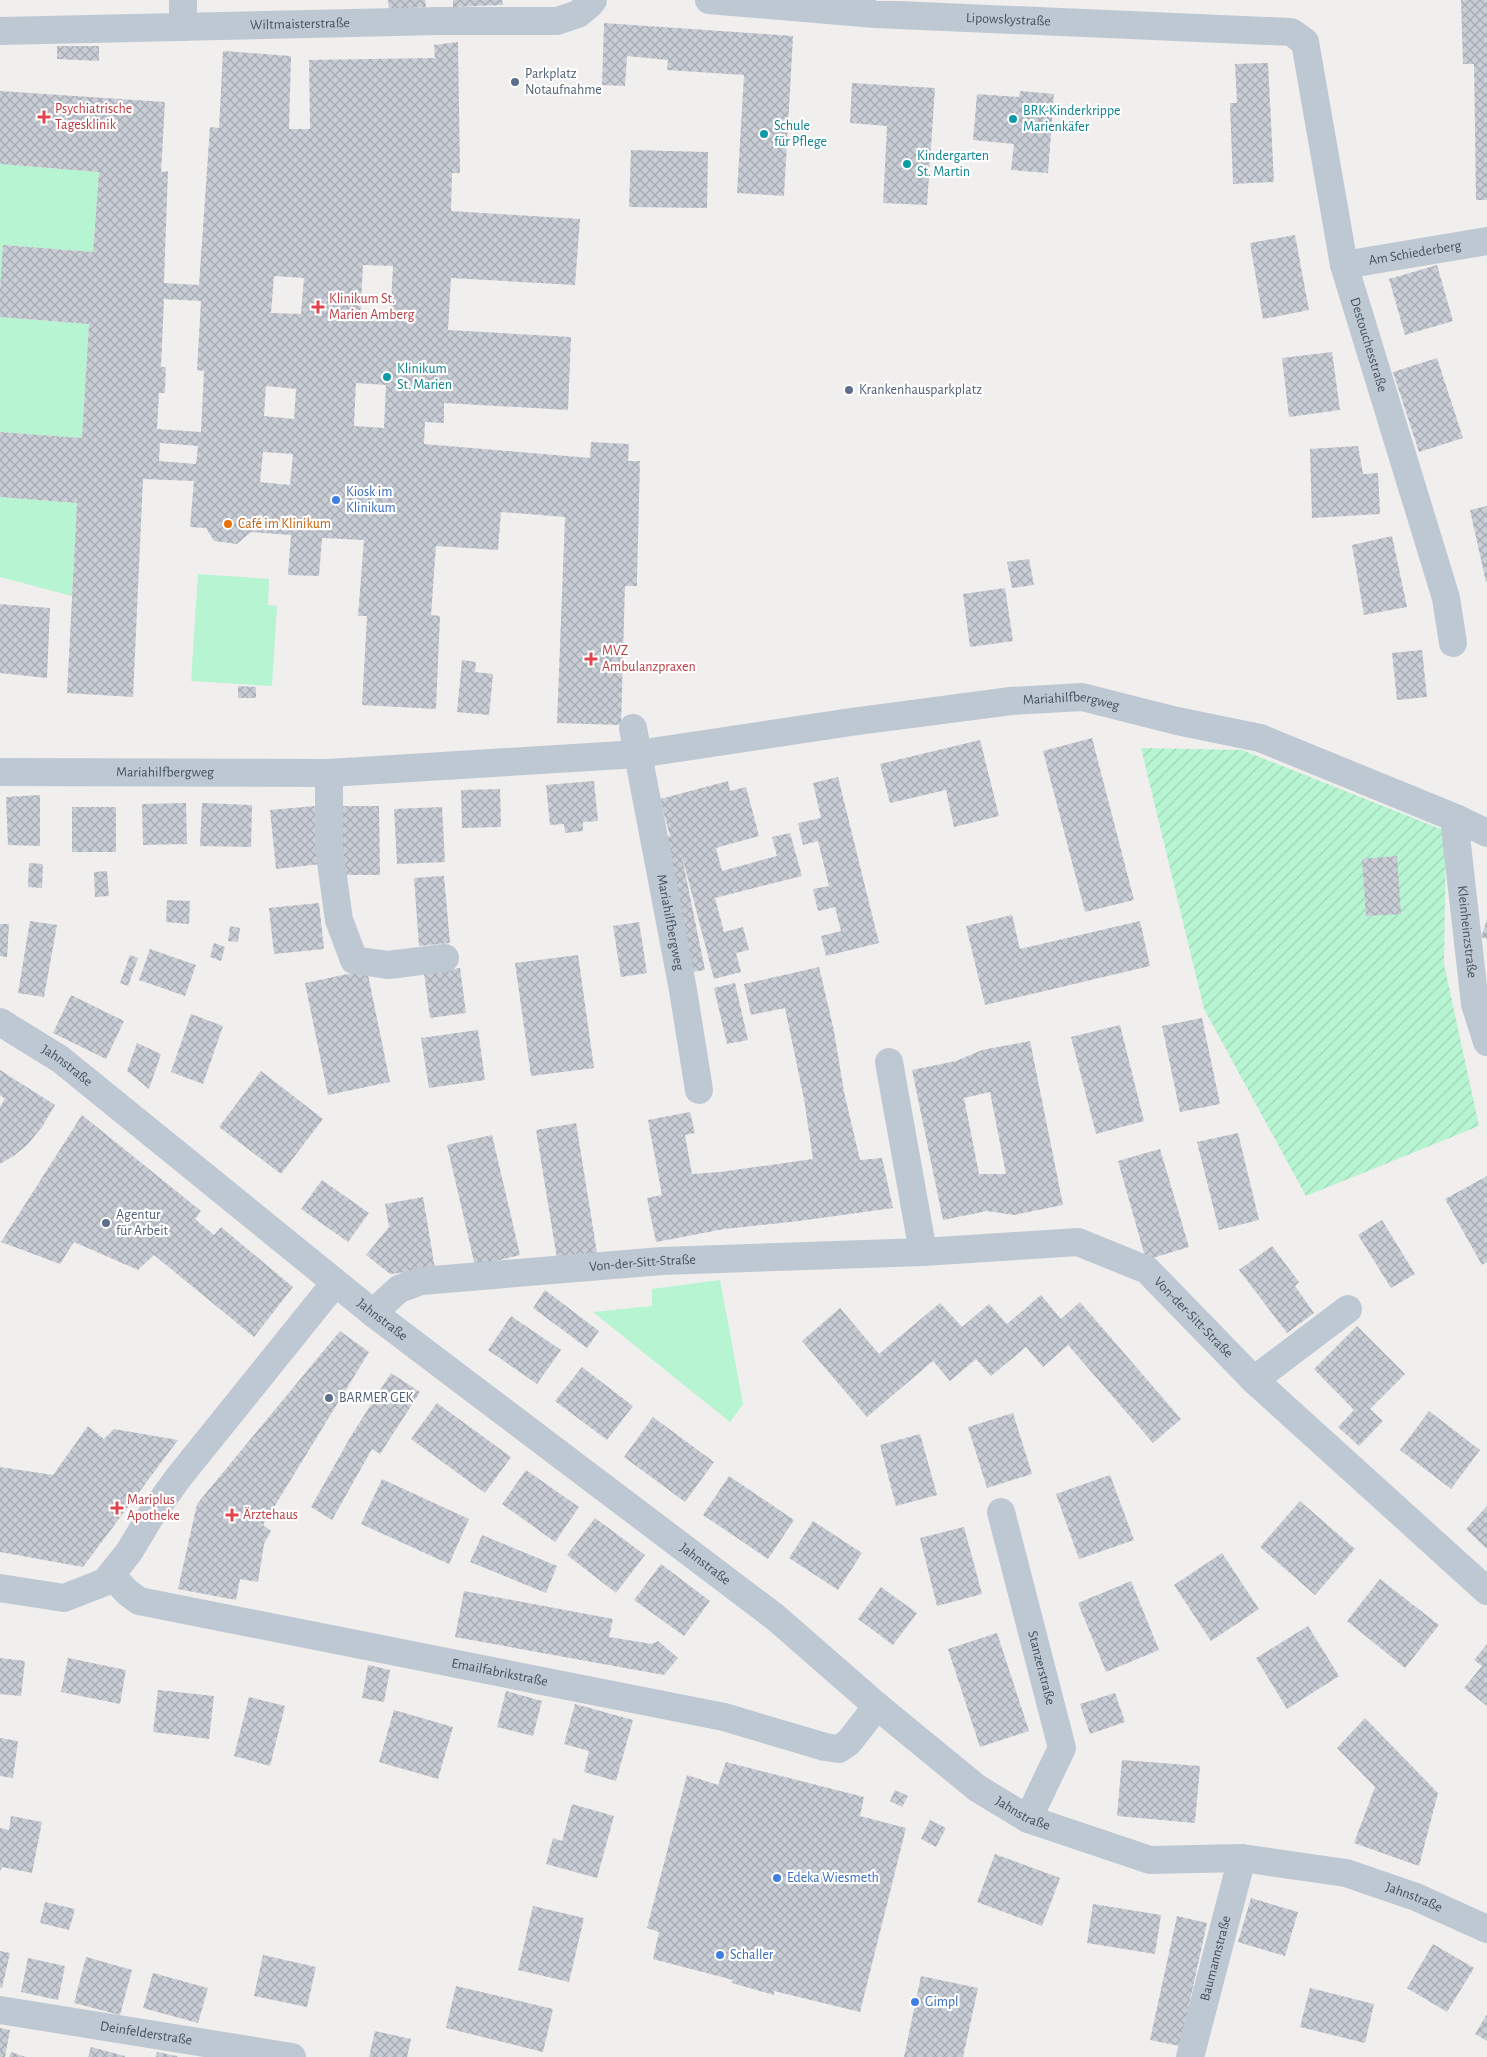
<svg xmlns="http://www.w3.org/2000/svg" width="1487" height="2057" font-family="'Alegreya Sans',sans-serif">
	<defs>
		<pattern id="garden-furrows" width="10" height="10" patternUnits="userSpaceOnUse" patternTransform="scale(1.25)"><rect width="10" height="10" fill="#b7f4d1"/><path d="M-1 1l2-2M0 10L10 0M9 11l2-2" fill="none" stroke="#9fd3b6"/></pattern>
		<pattern id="building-cross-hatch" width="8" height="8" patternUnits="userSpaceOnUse" patternTransform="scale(1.25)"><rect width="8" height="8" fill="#c9cdd5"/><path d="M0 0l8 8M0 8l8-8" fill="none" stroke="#a5a9b0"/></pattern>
	</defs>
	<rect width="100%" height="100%" fill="#f1eeee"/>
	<g fill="#b7f4d1">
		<polygon points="0,164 99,172 93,252 3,245 0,290"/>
		<polygon points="0,317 89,324 82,438 0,432"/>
		<polygon points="0,497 77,503 72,596 0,577"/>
		<polygon points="198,574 269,579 268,605 277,606 272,686 191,681"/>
		<polygon points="720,1280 743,1404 730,1422 593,1312 652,1306 652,1289"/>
	</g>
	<polygon fill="url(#garden-furrows)" points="1141,748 1242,750 1446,831 1444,964 1479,1126 1306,1196 1204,1009"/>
	<g fill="url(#building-cross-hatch)" fill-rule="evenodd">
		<polygon points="388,0 425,0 426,7 389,9"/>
		<polygon points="453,0 502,0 503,5 453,7"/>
		<polygon points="1461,0 1487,0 1487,200 1476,200 1474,64 1463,64"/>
		<polygon points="604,23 793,36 784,196 737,193 744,75 667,70 668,60 627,56 625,86 602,85"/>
		<path d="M458 42 460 173H452L451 211 580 219 575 285 451 278 448 330 571 337 568 410 444 403V423L425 422 424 444 590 458 591 442 629 444 628 461H640L637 578V586H625L621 725 557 723 565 517 501 512 498 550 436 546 431 615 440 616 436 709 362 705 367 616H358L364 540 322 538 319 576 288 575 291 535 251 532 237 544 214 541 206 528 190 527 194 481 143 479 133 697 67 693 77 503 0 497V432L82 438 89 324 0 317V290L3 245 93 252 99 172 0 164V91L165 102 161 172 168 171 164 283 199 285 210 127 219 128 223 51 291 56 289 129H310L309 60 435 58 434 45ZM363 265 393 266 390 321 360 320ZM274 276 304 278 301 314 271 313ZM164 299 201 301 197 370 204 371 201 432 157 429 159 393H165L166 367H161ZM356 383 386 385 384 428 354 426ZM266 386 296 389 294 419 264 416ZM160 443 198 446 196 464 159 461ZM263 452 293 454 290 485 260 482Z"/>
		<polygon points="57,46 99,46 99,61 57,59"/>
		<polygon points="1268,63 1274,182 1233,184 1230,103 1237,103 1235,64"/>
		<polygon points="852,83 935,88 927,205 883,203 887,126 850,123"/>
		<polygon points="1020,91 1054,94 1048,173 1011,170 1014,144 973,140 977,94 1019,97"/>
		<polygon points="631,150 708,152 707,208 629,207"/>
		<polygon points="1295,235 1309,310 1263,319 1250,243"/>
		<polygon points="1437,265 1453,321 1405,335 1389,279"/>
		<polygon points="1332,352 1340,410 1289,417 1282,358"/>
		<polygon points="1437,358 1463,438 1419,452 1393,372"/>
		<polygon points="1358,446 1363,474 1378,473 1380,514 1312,518 1310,449"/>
		<polygon points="1487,506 1487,582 1486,582 1470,510"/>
		<polygon points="1392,536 1407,607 1364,615 1352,545"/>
		<polygon points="1029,559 1034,585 1012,588 1007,562"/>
		<polygon points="1005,588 1013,641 970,647 963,594"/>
		<polygon points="0,604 50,608 47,678 0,673"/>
		<polygon points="1422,650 1427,697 1397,700 1392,653"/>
		<polygon points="462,660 476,662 475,672 493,674 489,715 457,712"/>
		<polygon points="238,686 256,687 256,698 238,698"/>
		<polygon points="1092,738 1134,900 1085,912 1043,751"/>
		<polygon points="980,740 999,816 954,827 946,790 890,803 880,764"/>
		<polygon points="838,777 879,943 826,956 821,936 841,931 835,907 818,911 813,889 829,886 818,841 803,845 798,823 821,818 813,783"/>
		<polygon points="594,781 598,821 583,822 583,831 565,833 564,824 550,825 546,785"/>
		<polygon points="728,781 730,791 746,787 759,836 716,848 722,871 777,856 772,837 790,833 802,876 715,898 724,932 743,927 749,950 736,953 741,972 714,979 681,852 705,970 686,973 658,838 670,836 660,799"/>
		<polygon points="500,789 501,827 462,828 461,790"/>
		<polygon points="40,795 40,846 8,845 6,797"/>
		<polygon points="186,803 187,844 143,845 142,804"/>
		<polygon points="202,803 252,805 251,847 200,846"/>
		<polygon points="315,806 321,864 276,869 270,810"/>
		<polygon points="340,806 379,806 380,875 340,875"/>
		<rect x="72" y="807" width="44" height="45"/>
		<polygon points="442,807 445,862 397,864 394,809"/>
		<polygon points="1397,856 1401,914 1366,916 1362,859"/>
		<polygon points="29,863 43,864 42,888 28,887"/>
		<polygon points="107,871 109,896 95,897 94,872"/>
		<polygon points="444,876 450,943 419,946 414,878"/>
		<polygon points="167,900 190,901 189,924 166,922"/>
		<polygon points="319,903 324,949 274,954 269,908"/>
		<polygon points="1012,915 1020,949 1140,921 1150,966 985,1005 966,926"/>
		<polygon points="1487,920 1487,939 1481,937"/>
		<polygon points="30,921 57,925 44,997 18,993"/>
		<polygon points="639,922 647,973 621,977 613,926"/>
		<polygon points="0,924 9,924 7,957 0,956"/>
		<polygon points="230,926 240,928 238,942 228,941"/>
		<polygon points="214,943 225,947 221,961 210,957"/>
		<polygon points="150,949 196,965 185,996 139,980"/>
		<polygon points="130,955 138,958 128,986 120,983"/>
		<polygon points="578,955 594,1068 531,1076 515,963"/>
		<polygon points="819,967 834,1031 844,1092 860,1160 882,1158 893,1208 799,1221 724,1229 656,1242 647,1198 662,1195 648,1120 690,1112 695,1133 685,1135 692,1174 720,1172 813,1159 804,1099 785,1008 751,1015 744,984"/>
		<polygon points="460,968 466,1013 430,1018 424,973"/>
		<polygon points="367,970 390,1082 328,1095 305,983"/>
		<polygon points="735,983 748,1040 727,1044 714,988"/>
		<polygon points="71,995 124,1021 106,1059 53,1033"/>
		<polygon points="191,1014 223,1026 203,1084 171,1072"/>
		<polygon points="1202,1018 1220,1104 1180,1112 1162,1026"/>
		<polygon points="1120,1025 1144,1121 1096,1134 1071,1037"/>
		<polygon points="478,1030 485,1080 429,1088 421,1038"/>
		<path d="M1030 1041 1063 1205 1014 1215 987 1211 943 1220 912 1070 956 1061 982 1050ZM990 1092 1006 1174H979L964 1098Z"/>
		<polygon points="137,1043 161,1054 149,1089 127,1071"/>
		<polygon points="0,1070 55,1105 42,1127 28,1144 15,1155 0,1164 0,1107 5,1099 0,1095"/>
		<polygon points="261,1071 323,1119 281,1174 219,1127"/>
		<polygon points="82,1115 201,1211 195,1219 214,1235 221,1227 293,1287 254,1337 154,1255 138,1270 74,1242 60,1264 1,1242"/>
		<polygon points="576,1123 598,1259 558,1265 536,1130"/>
		<polygon points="1238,1133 1259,1220 1219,1230 1197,1142"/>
		<polygon points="492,1135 520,1255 475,1266 447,1145"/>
		<polygon points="1160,1149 1189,1247 1146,1260 1118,1161"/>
		<polygon points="1487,1176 1487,1262 1482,1265 1445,1199"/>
		<polygon points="322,1180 369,1213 348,1242 301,1209"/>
		<polygon points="423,1197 435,1269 390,1274 366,1255 389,1227 385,1204"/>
		<polygon points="1382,1220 1415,1274 1391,1288 1358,1235"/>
		<polygon points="1272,1246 1299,1282 1295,1286 1314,1313 1287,1333 1239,1270"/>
		<polygon points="545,1290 599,1331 587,1348 533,1308"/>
		<polygon points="1041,1295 1061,1319 1080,1302 1181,1419 1153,1443 1068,1345 1043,1367 1026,1347 991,1376 976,1359 950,1381 933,1361 867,1417 802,1341 840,1308 879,1354 940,1303 962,1327 989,1304 1007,1324"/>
		<polygon points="511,1316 561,1350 537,1384 488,1350"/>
		<polygon points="1357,1326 1405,1374 1370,1409 1383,1421 1359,1446 1338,1427 1354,1410 1314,1369"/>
		<polygon points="340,1331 369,1352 263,1525 271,1531 264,1544 258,1582 240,1579 236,1600 178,1589 197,1504"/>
		<polygon points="582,1367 633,1406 607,1440 555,1401"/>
		<polygon points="391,1373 420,1392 380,1454 372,1449 332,1520 311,1507 351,1436"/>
		<polygon points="437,1403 511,1457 485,1493 411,1439"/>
		<polygon points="1429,1411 1480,1450 1451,1489 1400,1450"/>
		<polygon points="1013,1413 1032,1474 987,1488 968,1427"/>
		<polygon points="653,1417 714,1462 685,1502 624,1457"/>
		<polygon points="88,1426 104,1439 114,1429 178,1440 83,1567 0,1552 0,1467 53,1475"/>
		<polygon points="920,1434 937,1495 896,1506 880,1445"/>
		<polygon points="526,1470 579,1507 555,1542 502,1504"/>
		<polygon points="1110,1475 1134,1540 1079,1559 1056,1494"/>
		<polygon points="729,1476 794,1520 768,1559 703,1515"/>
		<polygon points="382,1479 469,1519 449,1564 361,1524"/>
		<polygon points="1300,1501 1355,1549 1315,1595 1260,1547"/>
		<polygon points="1487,1506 1487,1549 1466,1529"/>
		<polygon points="595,1518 645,1555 616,1593 567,1555"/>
		<polygon points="813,1521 862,1553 838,1590 789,1558"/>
		<polygon points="964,1527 982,1594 937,1606 920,1538"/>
		<polygon points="482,1535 557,1566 546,1593 470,1562"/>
		<polygon points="1222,1553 1259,1609 1211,1641 1174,1585"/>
		<polygon points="661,1564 710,1601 684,1636 634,1600"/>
		<polygon points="1380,1579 1439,1625 1405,1668 1347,1621"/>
		<polygon points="1131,1581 1159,1650 1106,1672 1078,1603"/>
		<polygon points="881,1587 917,1613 893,1645 858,1619"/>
		<polygon points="464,1591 613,1619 609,1637 652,1644 658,1641 678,1658 664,1675 455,1637"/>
		<polygon points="1308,1626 1339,1676 1287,1709 1256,1658"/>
		<polygon points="997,1633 1029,1731 980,1747 948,1649"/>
		<polygon points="1487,1644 1487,1706 1464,1688 1482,1666 1474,1660"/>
		<polygon points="0,1658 25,1661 21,1696 0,1694"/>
		<polygon points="68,1658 126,1670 120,1704 61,1692"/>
		<polygon points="368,1665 390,1670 384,1702 362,1698"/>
		<polygon points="158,1690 214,1696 209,1739 153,1732"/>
		<polygon points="506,1691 542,1701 533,1736 497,1727"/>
		<polygon points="1115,1693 1125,1722 1090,1734 1080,1704"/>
		<polygon points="249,1697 285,1706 270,1766 234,1756"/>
		<polygon points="575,1704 633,1720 616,1781 584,1772 589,1751 564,1744"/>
		<polygon points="394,1710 453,1727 438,1779 379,1762"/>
		<polygon points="1365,1718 1438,1793 1419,1866 1354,1843 1375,1787 1337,1748"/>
		<polygon points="0,1738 18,1741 13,1778 0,1776"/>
		<polygon points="1122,1760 1200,1766 1195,1823 1117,1816"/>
		<polygon points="726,1762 864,1797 860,1816 906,1828 860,2012 774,1991 774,1995 732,1983 733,1980 653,1959 659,1932 647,1928 687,1775 718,1785"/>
		<polygon points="895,1790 908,1796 902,1807 890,1801"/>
		<polygon points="572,1804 614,1816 597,1878 546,1864 553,1838 562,1841"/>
		<polygon points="11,1816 42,1822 32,1873 2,1867 0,1871 0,1828 9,1830"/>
		<polygon points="930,1820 946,1828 936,1847 921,1839"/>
		<polygon points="995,1854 1060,1878 1042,1926 977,1902"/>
		<polygon points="1251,1898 1298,1912 1285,1956 1238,1942"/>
		<polygon points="45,1902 75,1909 69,1930 40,1923"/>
		<polygon points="1093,1904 1161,1915 1155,1954 1087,1943"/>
		<polygon points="533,1906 584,1918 569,1982 518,1970"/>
		<polygon points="1177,1916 1207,1923 1180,2046 1150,2040"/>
		<polygon points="1433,1944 1474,1968 1447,2012 1407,1988"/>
		<polygon points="0,1951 10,1953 2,1988 0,1987"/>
		<polygon points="263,1955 316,1967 307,2007 254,1996"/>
		<polygon points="86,1957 132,1970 120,2015 74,2003"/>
		<polygon points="28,1958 65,1966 58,2000 21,1992"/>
		<polygon points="153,1973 208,1988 198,2023 143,2008"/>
		<polygon points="921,1976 978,1988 963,2057 904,2057"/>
		<polygon points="456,1986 553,2009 543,2052 446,2028"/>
		<polygon points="1310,1988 1374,2004 1365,2043 1300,2027"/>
		<polygon points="1487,2014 1487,2041 1475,2034"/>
		<polygon points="0,2028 10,2030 5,2057 0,2057"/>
		<polygon points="375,2031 411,2039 407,2057 369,2057"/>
		<polygon points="91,2047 125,2056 125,2057 88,2057"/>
		<polygon points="11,2052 26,2057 9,2057"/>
		<polygon points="157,2052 177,2056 177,2057 156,2057"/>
	</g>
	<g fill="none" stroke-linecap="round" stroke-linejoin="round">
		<g stroke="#bdc8d2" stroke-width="28">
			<path id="s1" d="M709 0 875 14 1291 32 1305 42 1344 265 1446 598 1453 643"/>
			<polyline points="183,27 183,0"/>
			<path id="s2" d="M0 31 439 21H557L578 14 590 4 593 0"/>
			<path id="s3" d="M1344 265 1487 241"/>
			<path id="s4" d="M633 728 683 990 699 1090"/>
			<path id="s5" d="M0 772 329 773 638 754 851 722 1011 701 1082 697 1177 721 1260 738 1458 819 1487 833"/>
			<polyline points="329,773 329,848 339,920 354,960 388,965 445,958"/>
			<path id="s6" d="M1458 819 1455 827 1475 1004 1487 1042"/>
			<polyline points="889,1062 923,1252"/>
			<path id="s7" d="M373 1313 399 1289 421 1281 662 1261 923 1252 1078 1242 1147 1270 1254 1380 1487 1591"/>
			<polyline points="1254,1380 1348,1309"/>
			<path id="s8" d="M1001 1512 1062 1748 1028 1819"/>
			<path id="s9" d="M111 1575 127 1592 139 1601 724 1717 825 1747 839 1749 849 1742 877 1706"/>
			<polyline points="0,1588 64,1598 105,1582 129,1552 150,1517 178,1478 335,1283"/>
			<path id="s10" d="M0 2010 292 2057"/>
			<path id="s11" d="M1190 2057 1242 1858"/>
		</g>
		<path stroke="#bdc8d2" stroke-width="28" id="s12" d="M0 1022 60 1059 373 1313 775 1617 877 1706 977 1788 1028 1819 1150 1860 1242 1858 1346 1873 1416 1897 1487 1929"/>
	</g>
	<g fill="#5c6f8a" stroke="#fff" stroke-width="2">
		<circle cx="515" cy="82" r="5"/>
		<circle cx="849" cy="390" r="5"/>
		<circle cx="106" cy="1223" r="5"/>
		<circle cx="329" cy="1398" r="5"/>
	</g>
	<g fill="#e0444e" stroke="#fff" stroke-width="2">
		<path d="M41.5 109.5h5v5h5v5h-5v5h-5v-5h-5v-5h5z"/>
		<path d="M315.5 299.5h5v5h5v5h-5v5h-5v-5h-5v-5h5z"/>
		<path d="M588.5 651.5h5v5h5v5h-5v5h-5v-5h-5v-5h5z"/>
		<path d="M114.5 1500.5h5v5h5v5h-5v5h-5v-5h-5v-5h5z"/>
		<path d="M229.5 1507.5h5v5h5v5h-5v5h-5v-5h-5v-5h5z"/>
	</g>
	<g fill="#0f9aa8" stroke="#fff" stroke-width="2">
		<circle cx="1013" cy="119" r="5"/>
		<circle cx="764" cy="134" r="5"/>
		<circle cx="907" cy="164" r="5"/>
		<circle cx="387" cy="377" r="5"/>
	</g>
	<g fill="#3f7fe0" stroke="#fff" stroke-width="2">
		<circle cx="336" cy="500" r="5"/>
		<circle cx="777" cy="1878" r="5"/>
		<circle cx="720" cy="1955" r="5"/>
		<circle cx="915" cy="2002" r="5"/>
	</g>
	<circle fill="#e8710a" stroke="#fff" stroke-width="2" cx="228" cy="524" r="5"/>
	<g text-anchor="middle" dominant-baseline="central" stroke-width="4.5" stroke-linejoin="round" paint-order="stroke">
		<g font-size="14" fill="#44515e" stroke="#fff">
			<text stroke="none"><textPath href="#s1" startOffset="300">Lipowskystraße</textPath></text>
			<text stroke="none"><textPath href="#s2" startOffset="300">Wiltmaisterstraße</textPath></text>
			<text stroke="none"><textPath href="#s3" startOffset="72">Am Schiederberg</textPath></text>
			<text stroke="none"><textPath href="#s1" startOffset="910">Destouchesstraße</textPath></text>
			<text stroke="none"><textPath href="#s5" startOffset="1076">Mariahilfbergweg</textPath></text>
			<text stroke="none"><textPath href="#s5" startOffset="165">Mariahilfbergweg</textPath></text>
			<text stroke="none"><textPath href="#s4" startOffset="198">Mariahilfbergweg</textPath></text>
			<text stroke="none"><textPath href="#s6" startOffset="114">Kleinheinzstraße</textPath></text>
			<text stroke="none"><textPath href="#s12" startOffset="80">Jahnstraße</textPath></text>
			<text stroke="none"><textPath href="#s7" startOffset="281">Von-der-Sitt-Straße</textPath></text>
			<text stroke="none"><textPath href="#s7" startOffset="858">Von-der-Sitt-Straße</textPath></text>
			<text stroke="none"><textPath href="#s12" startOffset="485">Jahnstraße</textPath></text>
			<text stroke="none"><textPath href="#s12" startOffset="890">Jahnstraße</textPath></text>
			<text stroke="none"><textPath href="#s8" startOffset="161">Stanzerstraße</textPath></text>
			<text stroke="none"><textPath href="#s9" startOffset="406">Emailfabrikstraße</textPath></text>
			<text stroke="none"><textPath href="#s12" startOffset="1295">Jahnstraße</textPath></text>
			<text stroke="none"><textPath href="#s12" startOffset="1700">Jahnstraße</textPath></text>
			<text stroke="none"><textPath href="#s11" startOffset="102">Baumannstraße</textPath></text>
			<text stroke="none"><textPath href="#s10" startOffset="148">Deinfelderstraße</textPath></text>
		</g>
		<g font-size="14" fill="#4e5e75" stroke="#fff" text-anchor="start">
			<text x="525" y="74">Parkplatz<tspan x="525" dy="16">Notaufnahme</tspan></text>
			<text x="859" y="390">Krankenhausparkplatz</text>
			<text x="116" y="1215">Agentur<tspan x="116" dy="16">für Arbeit</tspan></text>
			<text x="339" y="1398">BARMER GEK</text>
		</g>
		<g font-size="14" fill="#be3a42" stroke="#fff" text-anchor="start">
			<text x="55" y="109">Psychiatrische<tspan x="55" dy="16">Tagesklinik</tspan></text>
			<text x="329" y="299">Klinikum St.<tspan x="329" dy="16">Marien Amberg</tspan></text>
			<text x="602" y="651">MVZ<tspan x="602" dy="16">Ambulanzpraxen</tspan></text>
			<text x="127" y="1500">Mariplus<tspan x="127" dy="16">Apotheke</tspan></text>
			<text x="243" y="1515">Ärztehaus</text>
		</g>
		<g font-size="14" fill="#0d838f" stroke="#fff" text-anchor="start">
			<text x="1023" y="111">BRK-Kinderkrippe<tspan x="1023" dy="16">Marienkäfer</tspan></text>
			<text x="774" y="126">Schule<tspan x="774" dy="16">für Pflege</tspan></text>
			<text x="917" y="156">Kindergarten<tspan x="917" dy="16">St. Martin</tspan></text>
			<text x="397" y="369">Klinikum<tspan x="397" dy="16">St. Marien</tspan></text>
		</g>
		<g font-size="14" fill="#366cbe" stroke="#fff" text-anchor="start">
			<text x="346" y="492">Kiosk im<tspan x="346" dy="16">Klinikum</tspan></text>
			<text x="787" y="1878">Edeka Wiesmeth</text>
			<text x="730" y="1955">Schaller</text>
			<text x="925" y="2002">Gimpl</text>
		</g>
		<g font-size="14" fill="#c56008" stroke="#fff" text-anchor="start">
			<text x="238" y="524">Café im Klinikum</text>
		</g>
	</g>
</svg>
